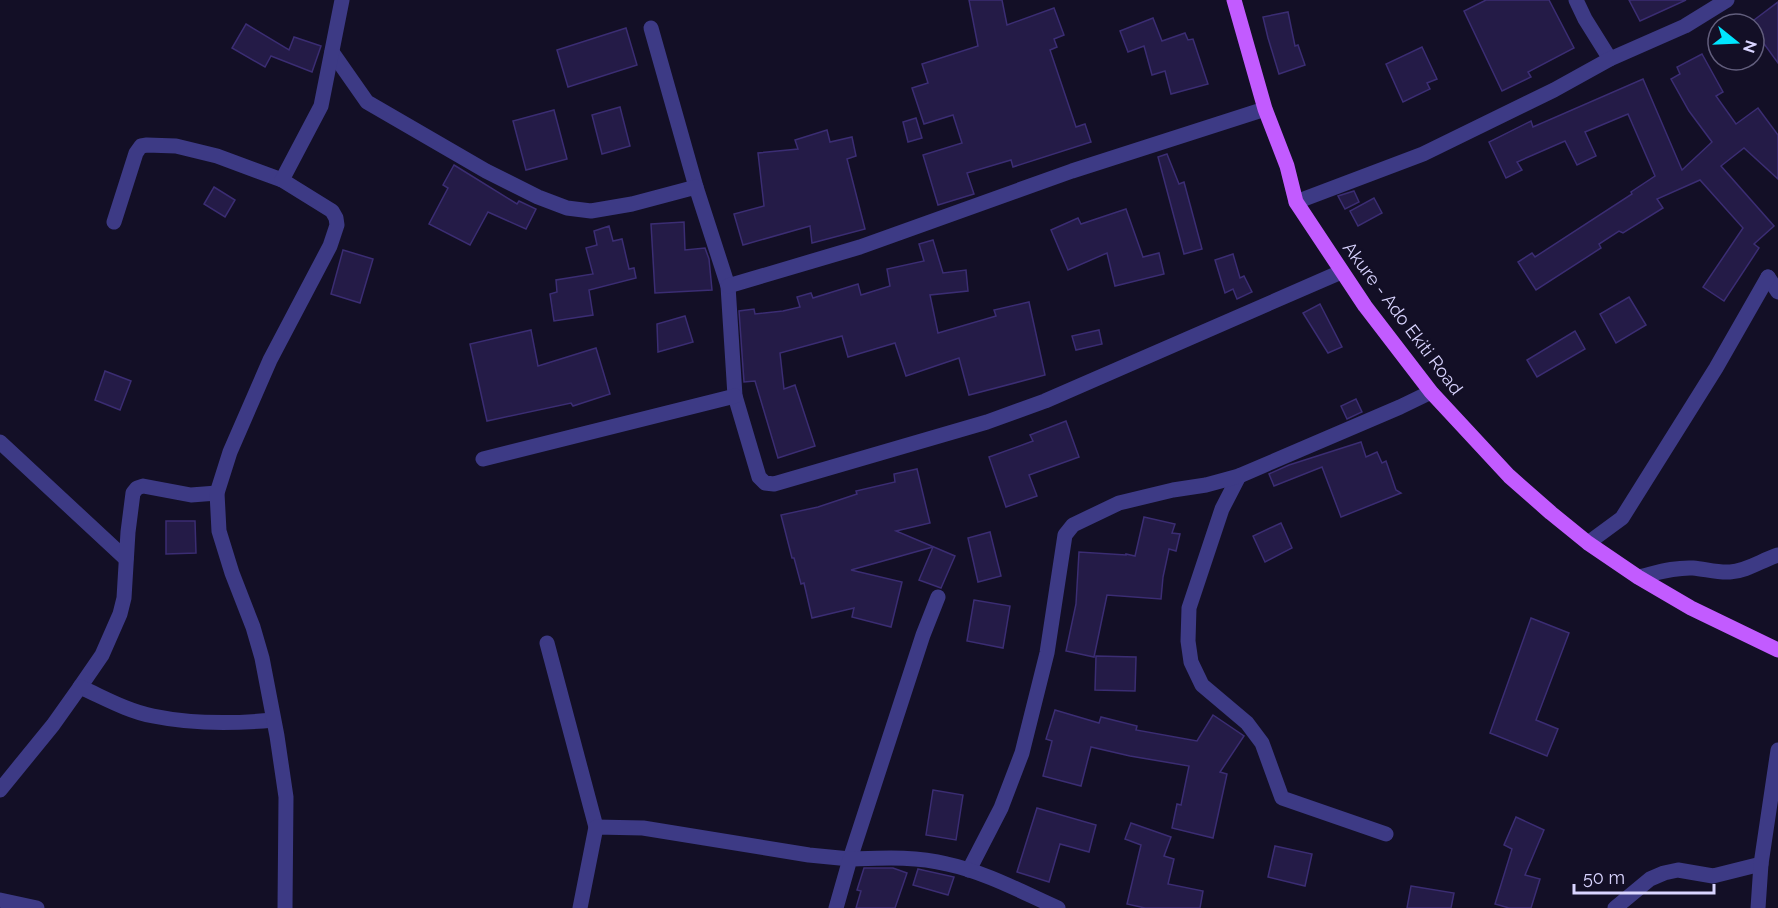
<svg xmlns="http://www.w3.org/2000/svg" width="1778" height="908" font-family="Raleway,sans-serif">
	<rect width="100%" height="100%" fill="#130f26"/>
	<g fill="#241b47" stroke="#3b2d73" stroke-width="1.5">
		<polygon points="969,0 1002,0 1007,25 1054,8 1064,35 1054,39 1057,47 1050,50 1076,127 1085,124 1091,142 1013,167 1011,160 967,173 974,194 938,205 923,155 962,143 953,115 924,124 912,88 928,83 922,64 978,46"/>
		<polygon points="1486,0 1549,0 1574,48 1528,72 1531,77 1502,91 1464,11"/>
		<polygon points="1629,0 1686,0 1640,21"/>
		<polygon points="1778,2 1778,63 1754,30 1754,20"/>
		<polygon points="1288,12 1295,46 1298,45 1305,65 1279,74 1268,38 1263,17"/>
		<polygon points="1153,18 1162,41 1185,33 1188,40 1193,39 1208,84 1171,94 1165,71 1152,75 1144,46 1128,52 1120,31"/>
		<polygon points="246,24 289,50 294,37 321,46 312,72 271,56 265,67 232,48"/>
		<polygon points="626,28 637,65 568,87 557,50"/>
		<polygon points="1422,47 1437,79 1427,83 1430,89 1403,102 1386,64"/>
		<polygon points="1702,54 1723,92 1716,96 1736,124 1758,108 1778,135 1778,179 1744,148 1721,166 1774,226 1754,244 1759,248 1724,301 1703,287 1743,228 1700,180 1657,199 1663,208 1623,233 1619,231 1599,244 1601,248 1536,290 1518,262 1532,253 1535,257 1632,194 1631,192 1655,176 1628,114 1585,132 1596,156 1577,165 1565,141 1517,162 1522,170 1506,178 1489,142 1531,121 1533,127 1643,79 1682,170 1712,142 1689,111 1671,79 1680,74 1677,67"/>
		<polygon points="620,107 630,146 602,154 592,115"/>
		<polygon points="554,110 567,159 526,170 513,121"/>
		<polygon points="916,118 922,138 908,142 903,122"/>
		<polygon points="827,130 830,142 852,137 856,156 847,159 865,229 812,243 810,226 743,245 734,214 764,206 758,153 798,149 795,140"/>
		<polygon points="1167,154 1179,184 1184,182 1202,249 1184,254 1158,157"/>
		<polygon points="454,165 517,204 519,201 536,209 526,229 488,212 470,245 429,224 448,188 443,185"/>
		<polygon points="214,187 235,200 225,217 204,204"/>
		<polygon points="1354,191 1359,202 1345,209 1338,196"/>
		<polygon points="1374,198 1382,213 1358,226 1350,211"/>
		<polygon points="1126,209 1143,257 1159,253 1164,274 1115,286 1107,253 1068,270 1051,230 1078,218 1081,224"/>
		<polygon points="684,222 685,250 705,248 709,259 712,290 655,293 651,224"/>
		<polygon points="609,226 613,241 622,239 629,269 634,268 636,278 589,290 593,315 554,321 550,294 557,292 556,280 593,274 586,248 597,245 594,231"/>
		<polygon points="933,240 943,273 966,270 968,291 930,295 938,333 996,316 994,310 1029,302 1045,375 969,395 959,358 906,376 895,343 848,357 842,336 780,353 784,389 795,385 815,446 778,458 755,381 744,382 739,311 754,309 755,314 783,311 800,307 797,297 811,293 813,298 858,284 861,295 890,286 887,269 924,261 919,244"/>
		<polygon points="343,250 373,259 360,303 331,294"/>
		<polygon points="1233,254 1240,278 1244,276 1252,292 1237,299 1233,289 1225,293 1215,260"/>
		<polygon points="1629,297 1646,325 1616,343 1600,314"/>
		<polygon points="1320,304 1342,347 1328,353 1303,313"/>
		<polygon points="685,316 693,342 658,352 657,324"/>
		<polygon points="531,330 538,366 596,348 610,394 573,406 571,403 487,421 470,344"/>
		<polygon points="1099,330 1102,344 1076,350 1072,336"/>
		<polygon points="1575,331 1585,349 1537,377 1527,360"/>
		<polygon points="105,371 131,381 120,410 95,400"/>
		<polygon points="1356,399 1362,412 1347,419 1341,406"/>
		<polygon points="1066,421 1079,457 1029,475 1037,496 1006,507 989,457 1033,441 1030,435"/>
		<polygon points="1361,442 1366,457 1377,452 1382,463 1386,461 1396,490 1401,493 1341,517 1322,467 1274,486 1269,474 1289,465"/>
		<polygon points="917,469 930,523 896,531 955,556 941,588 919,580 933,547 851,570 902,582 891,627 852,617 854,608 812,618 804,583 801,584 794,558 792,558 781,515 818,507 857,494 856,491 895,482 894,474"/>
		<polygon points="1144,517 1175,524 1172,533 1180,534 1176,551 1169,549 1163,577 1161,599 1107,595 1094,657 1066,651 1076,604 1079,552 1126,555 1126,554 1135,556"/>
		<polygon points="166,521 195,521 196,553 166,554"/>
		<polygon points="1281,523 1292,548 1265,562 1253,536"/>
		<polygon points="990,532 1001,576 978,582 968,538"/>
		<polygon points="974,600 1010,606 1003,648 967,641"/>
		<polygon points="1531,618 1569,633 1536,720 1558,729 1547,756 1490,733"/>
		<polygon points="1096,656 1136,657 1135,691 1095,690"/>
		<polygon points="1055,710 1099,723 1101,717 1137,726 1136,730 1197,741 1213,715 1244,736 1220,772 1227,774 1213,838 1172,828 1177,804 1181,805 1189,766 1130,756 1091,747 1081,786 1043,776 1052,741 1046,739"/>
		<polygon points="933,790 963,795 956,840 926,835"/>
		<polygon points="1037,808 1096,825 1089,852 1060,844 1049,882 1017,872"/>
		<polygon points="1516,817 1544,830 1525,875 1540,879 1531,908 1509,908 1495,904 1512,849 1504,845"/>
		<polygon points="1131,823 1171,837 1164,856 1174,859 1168,884 1203,891 1200,908 1145,908 1127,904 1141,845 1125,839"/>
		<polygon points="1275,846 1312,854 1305,886 1268,877"/>
		<polygon points="864,868 893,868 907,873 895,908 856,908 861,891 857,890"/>
		<polygon points="918,869 954,877 948,895 913,885"/>
		<polygon points="1411,886 1454,893 1451,908 1407,908"/>
	</g>
	<g fill="none" stroke-linecap="round" stroke-linejoin="round">
		<g stroke="#3d3a85" stroke-width="15">
			<polyline points="1576,0 1585,19 1610,59"/>
			<polyline points="651,28 696,187"/>
			<polyline points="332,52 367,102 486,171 538,197 567,208 591,211 632,204 696,187 728,286 735,396 759,477 765,483 774,484 987,422 1045,401 1341,272"/>
			<polyline points="1296,202 1423,154 1554,90 1610,59 1685,26 1727,0"/>
			<polyline points="114,222 136,153 141,146 147,145 176,146 217,156 282,180"/>
			<polyline points="1768,277 1778,292"/>
			<polyline points="728,286 860,247 1072,171 1265,109"/>
			<polyline points="0,442 126,559"/>
			<polyline points="483,459 735,396"/>
			<polyline points="1239,476 1222,509 1189,608 1188,641 1191,662 1202,685 1247,723 1262,743 1282,798 1386,834"/>
			<polyline points="1588,543 1622,518 1716,368 1768,277"/>
			<path d="M1638 577C1656 573 1674 567 1693 568 1705 569 1718 573 1730 572 1747 571 1762 560 1778 555"/>
			<polyline points="547,643 596,827"/>
			<polyline points="80,687 102,655 120,614 124,598 128,532 133,493 137,488 143,486 191,495 217,493"/>
			<path d="M0 790 53 725 80 687C103 697 127 711 153 716 192 724 233 724 273 720"/>
			<polyline points="969,870 1001,808 1022,753 1047,653 1065,535 1073,525 1119,503 1173,490 1206,485 1239,476 1400,407 1431,392"/>
			<polyline points="0,900 37,908"/>
			<polyline points="285,908 286,797 277,736 262,658 253,627 232,573 219,531 217,493 230,452 270,360 330,246 337,225 336,218 332,211 282,180 321,106 342,0"/>
			<polyline points="580,908 596,827 643,828 809,855 850,859 923,635 938,597"/>
			<path d="M836 908 850 859C883 858 915 856 947 864 985 872 1022 892 1058 908"/>
			<polyline points="1615,908 1650,879 1664,873 1678,870 1713,876 1761,864"/>
		</g>
		<polyline stroke="#3d3a85" stroke-width="15" points="1758,908 1761,864 1778,750"/>
		<polyline stroke="#c25bff" stroke-width="15" points="1234,0 1265,109 1287,166 1296,202 1365,306 1431,392 1509,476 1551,513 1588,543 1638,577 1691,608 1778,650"/>
	</g>
	<g text-anchor="middle" dominant-baseline="central" stroke-width="5" stroke-linejoin="round" paint-order="stroke">
		<g font-size="18" fill="#d9d4ff" stroke="#130f26">
			<text transform="translate(1403 318) rotate(53)">Akure - Ado Ekiti Road</text>
		</g>
	</g>
	<g transform="translate(1736 42) rotate(108)"><circle r="28" fill="#130f26" stroke="#625e7d" stroke-width="1.5"/>
	<path d="M0-4.5L10 22L0 15L-10 22Z" fill="#00e5ff"/>
	<text y="-9" font-size="16" font-weight="bold" text-anchor="middle" fill="#d9d4ff">N</text>
	</g>
	<path d="M1574 884v9h140v-9" fill="none" stroke="#d9d4ff" stroke-width="3"/>
	<text x="1583" y="884" font-size="18" fill="#d9d4ff" stroke="#130f26" stroke-width="4.5" paint-order="stroke">50 m</text>
</svg>
